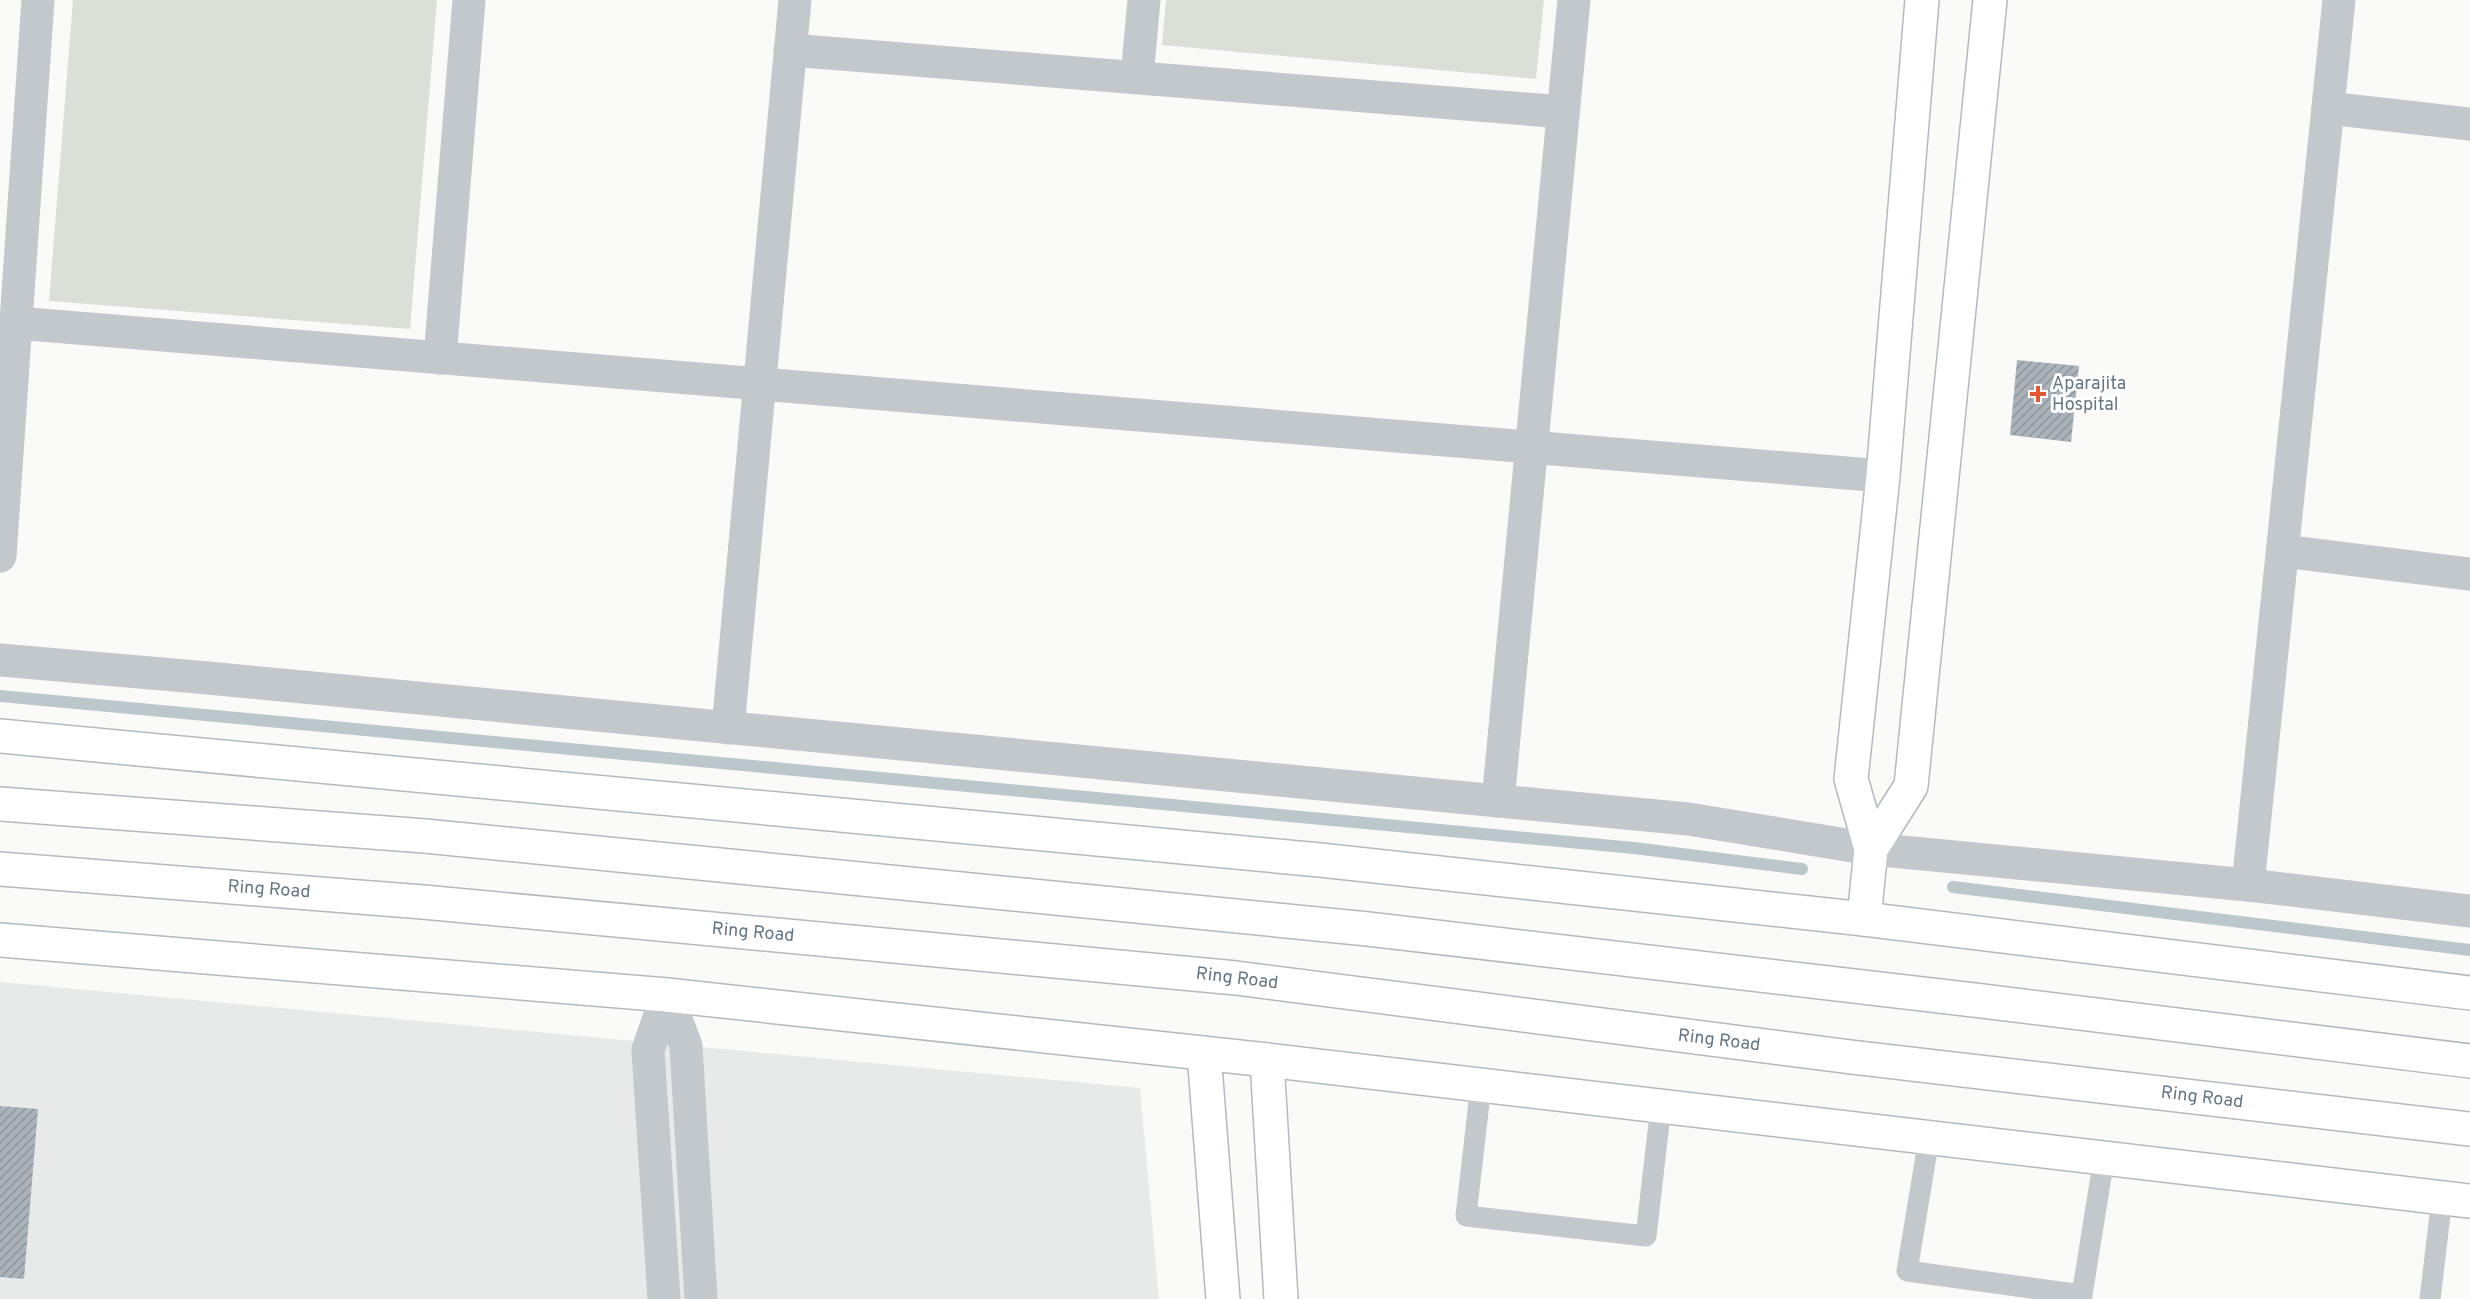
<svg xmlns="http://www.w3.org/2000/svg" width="2470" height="1299" font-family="Overpass,sans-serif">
	<defs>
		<pattern id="building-hatch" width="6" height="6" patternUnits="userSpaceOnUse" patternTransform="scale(1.5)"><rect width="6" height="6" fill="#aab3b9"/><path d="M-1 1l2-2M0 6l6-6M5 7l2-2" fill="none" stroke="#8e969c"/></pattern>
	</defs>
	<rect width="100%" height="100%" fill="#fafaf8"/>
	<polygon fill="#e8e9e9" points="0,982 1140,1088 1159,1299 0,1299"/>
	<g fill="#dadfd7">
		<polygon points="73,0 437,0 410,329 49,301"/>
		<polygon points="1166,0 1544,0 1536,79 1162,45"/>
	</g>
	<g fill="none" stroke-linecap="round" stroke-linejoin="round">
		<g stroke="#bbc7cb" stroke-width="12">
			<polyline points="0,696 1634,848 1802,869"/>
			<polyline points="1953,887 2470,950"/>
		</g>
	</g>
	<g fill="url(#building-hatch)">
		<polygon points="2017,360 2079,366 2071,442 2010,435"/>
		<polygon points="0,1106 38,1109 24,1279 0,1277"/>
	</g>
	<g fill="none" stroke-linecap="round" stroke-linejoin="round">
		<defs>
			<g id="secondary">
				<polyline points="0,736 1320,860 1864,919 2470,993"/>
				<polyline points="1871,849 1911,786 1990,0"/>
				<polyline points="1864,919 1871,849 1851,779 1883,476 1922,0"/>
				<polyline points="0,940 667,995 1267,1060 2470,1201"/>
				<polyline points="1204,1053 1223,1299"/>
				<polyline points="1267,1060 1281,1299"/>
			</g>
			<g id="highway">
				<polyline points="0,804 425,836 1368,929 1974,1000 2470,1061"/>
				<polyline points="0,869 423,902 1236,978 1851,1057 2470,1129"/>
			</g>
		</defs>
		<use href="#secondary" stroke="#b3babf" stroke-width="36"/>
		<use href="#highway" stroke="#b4b9bd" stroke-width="36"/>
		<g stroke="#c3c8cc" stroke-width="21">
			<polyline points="1481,1085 1466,1216 1646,1236 1661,1106"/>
			<polyline points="1929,1138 1907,1271 2082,1295 2104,1158"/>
			<polyline points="2430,1299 2442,1198"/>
		</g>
		<g stroke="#c3c8cc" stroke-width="33">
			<polyline points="790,50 1563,112"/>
			<polyline points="1137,77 1144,0"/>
			<polyline points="2328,108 2470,124"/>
			<polyline points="16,323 1883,476"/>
			<polyline points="440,358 469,0"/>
			<polyline points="2283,551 2470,574"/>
			<polyline points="0,556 38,0"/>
			<polyline points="0,660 208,678 1688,819 1871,849 2248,885 2470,911"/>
			<polyline points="728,728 795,0"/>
			<polyline points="1498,801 1574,0"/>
			<polyline points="2248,885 2339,0"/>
			<polyline points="667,995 686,1046 701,1299"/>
			<polyline points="664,1299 648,1050 667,995"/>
		</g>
		<use href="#secondary" stroke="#fff" stroke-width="33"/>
		<use href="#highway" stroke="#fff" stroke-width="33"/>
	</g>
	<path fill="#e4572e" stroke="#fff" stroke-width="2" d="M2035 385h6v6h6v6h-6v6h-6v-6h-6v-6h6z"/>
	<g text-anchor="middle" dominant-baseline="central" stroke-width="6" stroke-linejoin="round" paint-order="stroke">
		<g font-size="18" fill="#657683" stroke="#fff" text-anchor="start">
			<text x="2052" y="384">Aparajita<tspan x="2052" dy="21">Hospital</tspan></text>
		</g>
		<g font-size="18" fill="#657683" stroke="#fff">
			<text transform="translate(269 890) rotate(4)">Ring Road</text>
			<text transform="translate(753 933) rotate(5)">Ring Road</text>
			<text transform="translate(1237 979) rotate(7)">Ring Road</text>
			<text transform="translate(1719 1041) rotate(7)">Ring Road</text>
			<text transform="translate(2202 1098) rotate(7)">Ring Road</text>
		</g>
	</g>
</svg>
